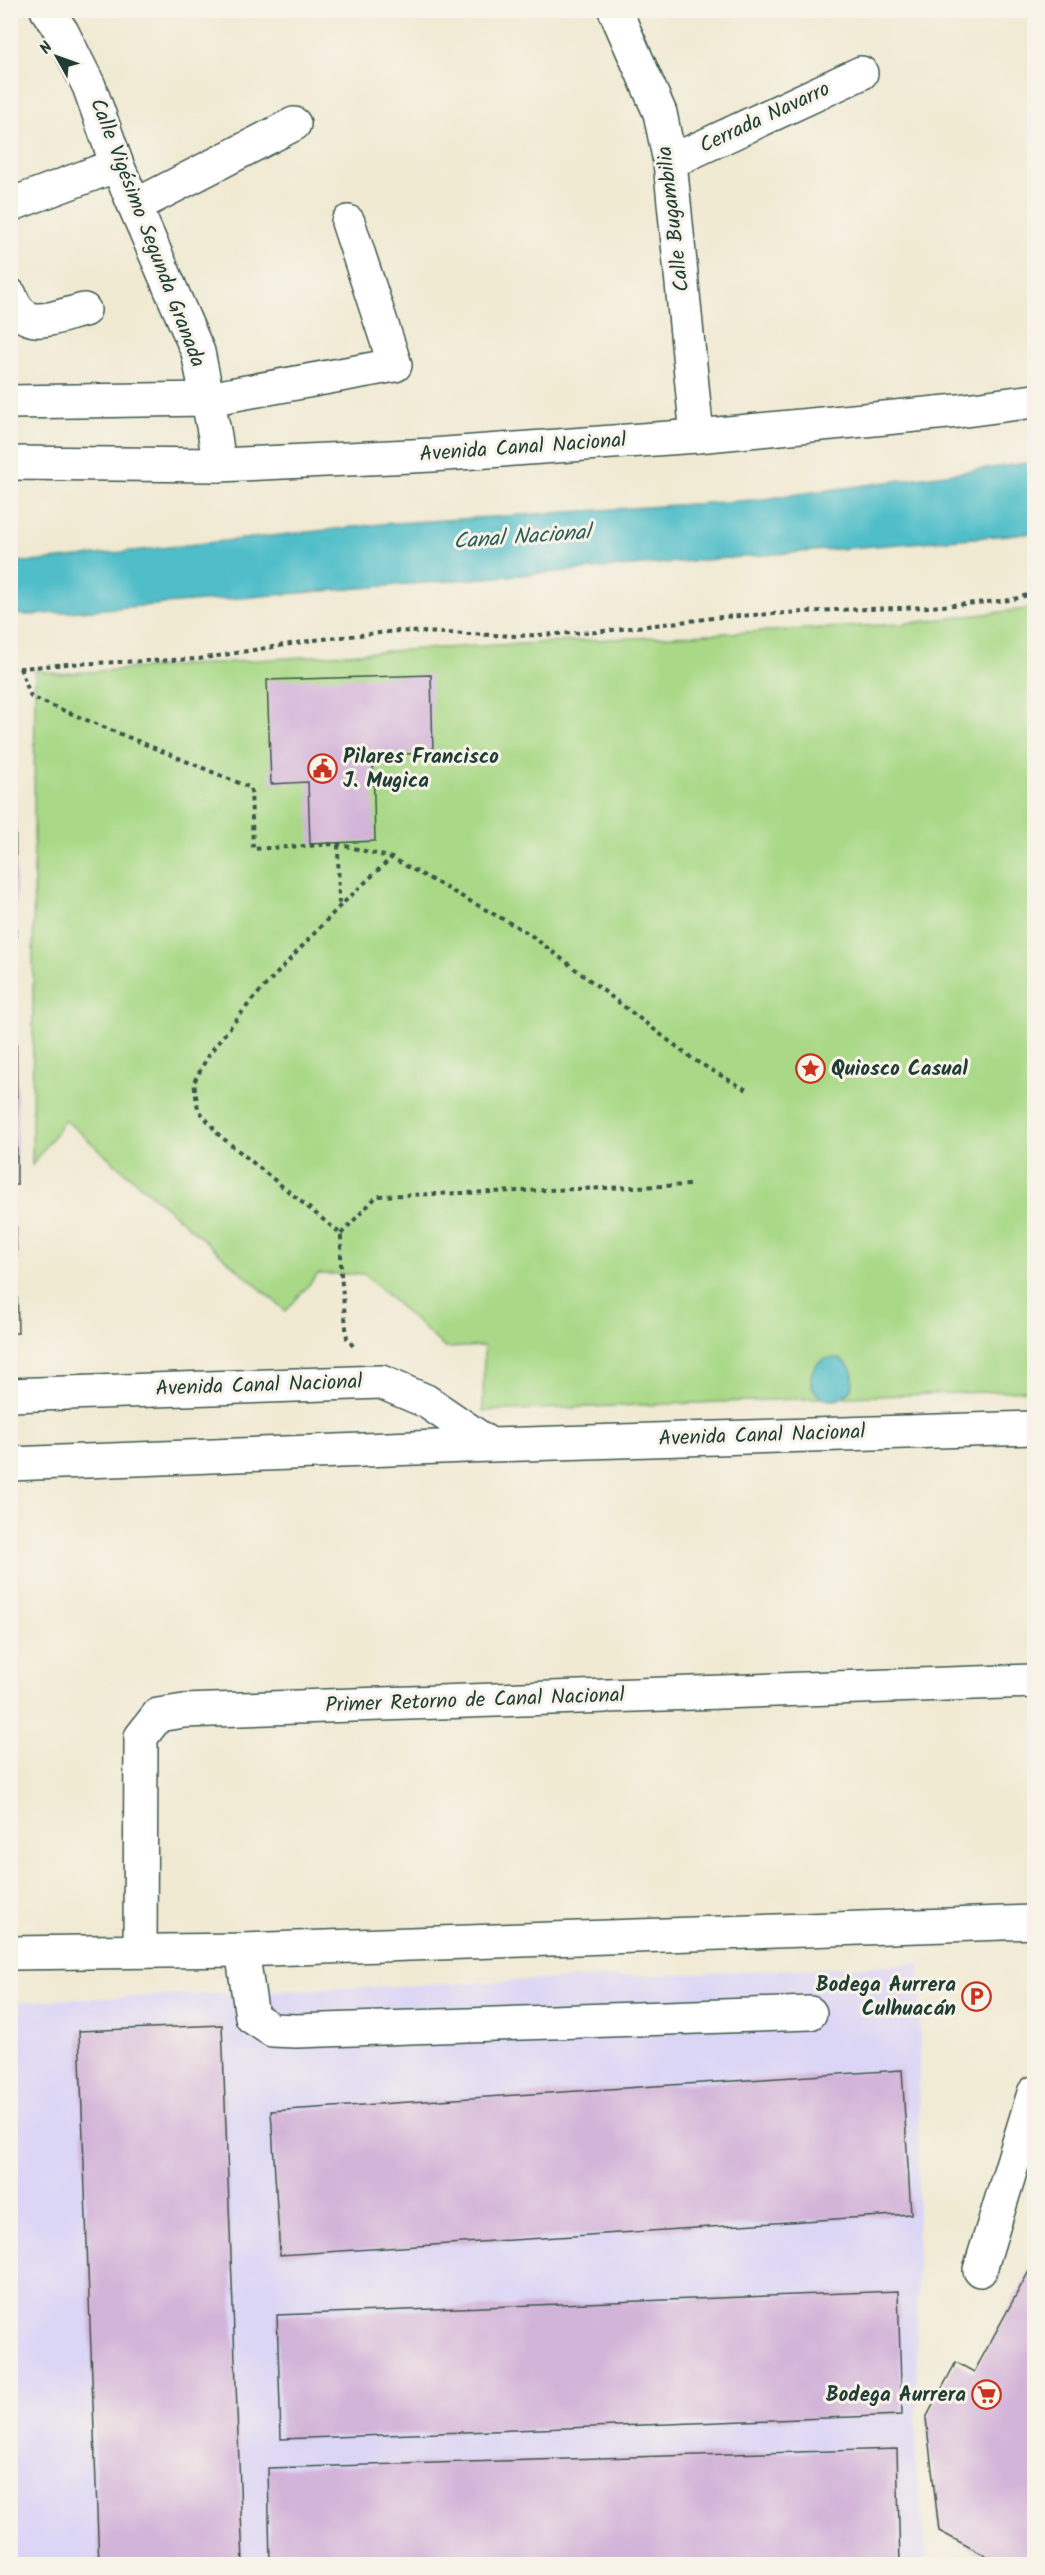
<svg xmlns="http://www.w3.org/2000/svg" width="1045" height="2575" font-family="Kalam,sans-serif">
	<rect width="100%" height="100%" fill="#f7f3e8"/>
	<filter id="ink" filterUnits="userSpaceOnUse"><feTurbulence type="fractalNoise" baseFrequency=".0167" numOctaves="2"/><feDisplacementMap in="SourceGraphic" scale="12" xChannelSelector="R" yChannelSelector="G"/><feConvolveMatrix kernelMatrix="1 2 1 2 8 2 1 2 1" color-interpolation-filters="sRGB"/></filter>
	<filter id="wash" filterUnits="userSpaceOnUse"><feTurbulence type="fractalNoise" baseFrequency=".008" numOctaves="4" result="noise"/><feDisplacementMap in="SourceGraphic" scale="24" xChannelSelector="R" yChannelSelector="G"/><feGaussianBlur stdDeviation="1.35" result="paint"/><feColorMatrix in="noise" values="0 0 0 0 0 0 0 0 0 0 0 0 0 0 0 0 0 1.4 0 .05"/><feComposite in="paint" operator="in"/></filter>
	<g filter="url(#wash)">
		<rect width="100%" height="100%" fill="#f0ead3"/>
		<polygon fill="#dcd6f6" points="920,1964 916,2466 928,2564 11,2564 10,2002"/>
		<polygon fill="#a9d987" stroke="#648b5e" stroke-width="1.5" points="1034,608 1034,1390 483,1411 484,1346 445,1348 364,1274 318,1274 286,1311 65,1120 32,1165 35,670 58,674 405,650 902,624"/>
		<g fill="#50bec9" stroke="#387e7e" stroke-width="1.5">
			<polygon points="1034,462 1034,533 30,615 11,614 11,561 31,562 381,524 755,500"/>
			<circle cx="832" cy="1379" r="21"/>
		</g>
		<g id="blocks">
			<g fill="#d3b4d9">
				<polygon points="431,675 433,753 373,755 375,841 310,844 308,782 271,784 267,680"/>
				<polygon points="10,713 15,713 17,1185 10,1185"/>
				<polygon points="10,1227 16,1227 18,1333 10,1333"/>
				<polygon points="222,2025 243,2564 99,2564 79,2031"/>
				<polygon points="902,2070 911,2214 280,2255 271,2111"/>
				<polygon points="1034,2262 1034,2564 1001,2564 939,2531 926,2418 956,2362 974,2372"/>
				<polygon points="898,2291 902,2415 281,2439 277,2315"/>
				<polygon points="897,2449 900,2564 270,2564 268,2468"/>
			</g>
		</g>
	</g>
	<g filter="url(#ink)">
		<use href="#blocks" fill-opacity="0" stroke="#3e574c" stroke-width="1.5"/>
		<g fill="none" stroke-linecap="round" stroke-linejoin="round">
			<defs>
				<g id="minor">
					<polyline points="47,10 62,32 89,86 117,165 198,352 215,436 219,465"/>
					<polyline points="615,10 660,113 670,162 697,436"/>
					<polyline points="670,162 861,73"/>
					<polyline points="10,205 117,165"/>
					<polyline points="135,206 294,124"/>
					<path d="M10 295C24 335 52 317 84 310"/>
					<polyline points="10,402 208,399 395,365 348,222"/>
					<polyline points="10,463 219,465 432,455 697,436 958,411 1034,401"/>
					<polyline points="10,1395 381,1382 426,1401 490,1445"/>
					<polyline points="10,1464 490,1445 1034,1428"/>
					<polyline points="242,1950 252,2017 272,2030 296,2031 810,2013"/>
					<polyline points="140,1951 141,1737 158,1715 184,1711 1034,1681"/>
					<polyline points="10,1953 242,1950 1034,1922"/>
					<polyline points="980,2270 1034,2093"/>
				</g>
			</defs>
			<use href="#minor" stroke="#3e574c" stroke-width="36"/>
			<g stroke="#3e574c" stroke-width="4" stroke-dasharray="4.5 4.5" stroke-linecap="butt">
				<polyline points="20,668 31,697 251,788 253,849 338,844 392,858 528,933 694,1060 750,1092"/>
				<polyline points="10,669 68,664 199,659 315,640 396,631 517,636 596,632 722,617 835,610 930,607 1011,600 1034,593"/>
				<polyline points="338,845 339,906"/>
				<polyline points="341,1234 377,1196 691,1185"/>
				<polyline points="353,1346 347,1338 341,1274 341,1234 219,1135 198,1109 194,1082 209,1054 251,1001 339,907 391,858"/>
			</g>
			<use href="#minor" stroke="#fff" stroke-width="33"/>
		</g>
	</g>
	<defs>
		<symbol id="civic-ring" viewBox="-11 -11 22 22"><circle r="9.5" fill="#f7f3e8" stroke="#c8321e" stroke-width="1.5"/><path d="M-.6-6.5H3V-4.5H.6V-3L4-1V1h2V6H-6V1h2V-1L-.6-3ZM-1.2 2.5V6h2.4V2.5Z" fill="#c8321e"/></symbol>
		<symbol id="sight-ring" viewBox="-11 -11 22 22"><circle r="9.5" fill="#f7f3e8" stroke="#c8321e" stroke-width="1.5"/><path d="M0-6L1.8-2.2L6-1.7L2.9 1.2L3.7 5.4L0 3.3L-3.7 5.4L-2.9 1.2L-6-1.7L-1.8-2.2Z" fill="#c8321e"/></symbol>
		<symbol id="parking-ring" viewBox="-11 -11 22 22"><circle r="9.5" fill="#f7f3e8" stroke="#c8321e" stroke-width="1.5"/><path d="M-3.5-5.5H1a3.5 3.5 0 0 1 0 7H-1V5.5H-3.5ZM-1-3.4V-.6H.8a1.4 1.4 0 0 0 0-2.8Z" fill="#c8321e"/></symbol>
		<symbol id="supermarket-ring" viewBox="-11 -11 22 22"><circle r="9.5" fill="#f7f3e8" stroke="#c8321e" stroke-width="1.5"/><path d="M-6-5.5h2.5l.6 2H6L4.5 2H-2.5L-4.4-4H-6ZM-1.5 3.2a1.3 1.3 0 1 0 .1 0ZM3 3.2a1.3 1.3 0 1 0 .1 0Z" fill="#c8321e"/></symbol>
	</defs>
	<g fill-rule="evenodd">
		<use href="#civic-ring" x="306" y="752" width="33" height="33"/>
		<use href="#sight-ring" x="794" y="1052" width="33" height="33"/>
		<use href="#parking-ring" x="960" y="1980" width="33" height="33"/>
		<use href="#supermarket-ring" x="970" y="2378" width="33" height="33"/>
	</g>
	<g text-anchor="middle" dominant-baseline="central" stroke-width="6" stroke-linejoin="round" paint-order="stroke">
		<g font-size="21" fill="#1f3d34" stroke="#f7f3e8">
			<text transform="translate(765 118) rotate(-25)">Cerrada Navarro</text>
			<text transform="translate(674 219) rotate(-97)">Calle Bugambilia</text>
			<text transform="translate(147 233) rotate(69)">Calle Vigésimo Segunda Granada</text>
			<text transform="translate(523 448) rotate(-4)">Avenida Canal Nacional</text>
			<text transform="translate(259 1386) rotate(-2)">Avenida Canal Nacional</text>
			<text transform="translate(762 1436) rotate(-2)">Avenida Canal Nacional</text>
			<text transform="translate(475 1701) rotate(-2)">Primer Retorno de Canal Nacional</text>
		</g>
		<g font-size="21" font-weight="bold" fill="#1f3d34" stroke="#f7f3e8" text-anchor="start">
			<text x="343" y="757">Pilares Francisco<tspan x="343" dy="24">J. Mugica</tspan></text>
			<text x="831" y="1069">Quiosco Casual</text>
			<text x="956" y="1985" text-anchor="end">Bodega Aurrera<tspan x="956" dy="24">Culhuacán</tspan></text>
			<text x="966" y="2395" text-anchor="end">Bodega Aurrera</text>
		</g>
		<g font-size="22" font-style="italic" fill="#2b5d59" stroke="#f7f3e8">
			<text transform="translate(522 538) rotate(-4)">Canal Nacional</text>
		</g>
	</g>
	<rect width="1045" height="2575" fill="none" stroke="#f7f3e8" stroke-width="36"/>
	<g transform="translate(57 57) rotate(310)" stroke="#f7f3e8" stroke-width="4.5" paint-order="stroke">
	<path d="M0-4.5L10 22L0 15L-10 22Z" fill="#1f3d34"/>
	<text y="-9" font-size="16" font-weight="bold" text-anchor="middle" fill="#1f3d34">N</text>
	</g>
</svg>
